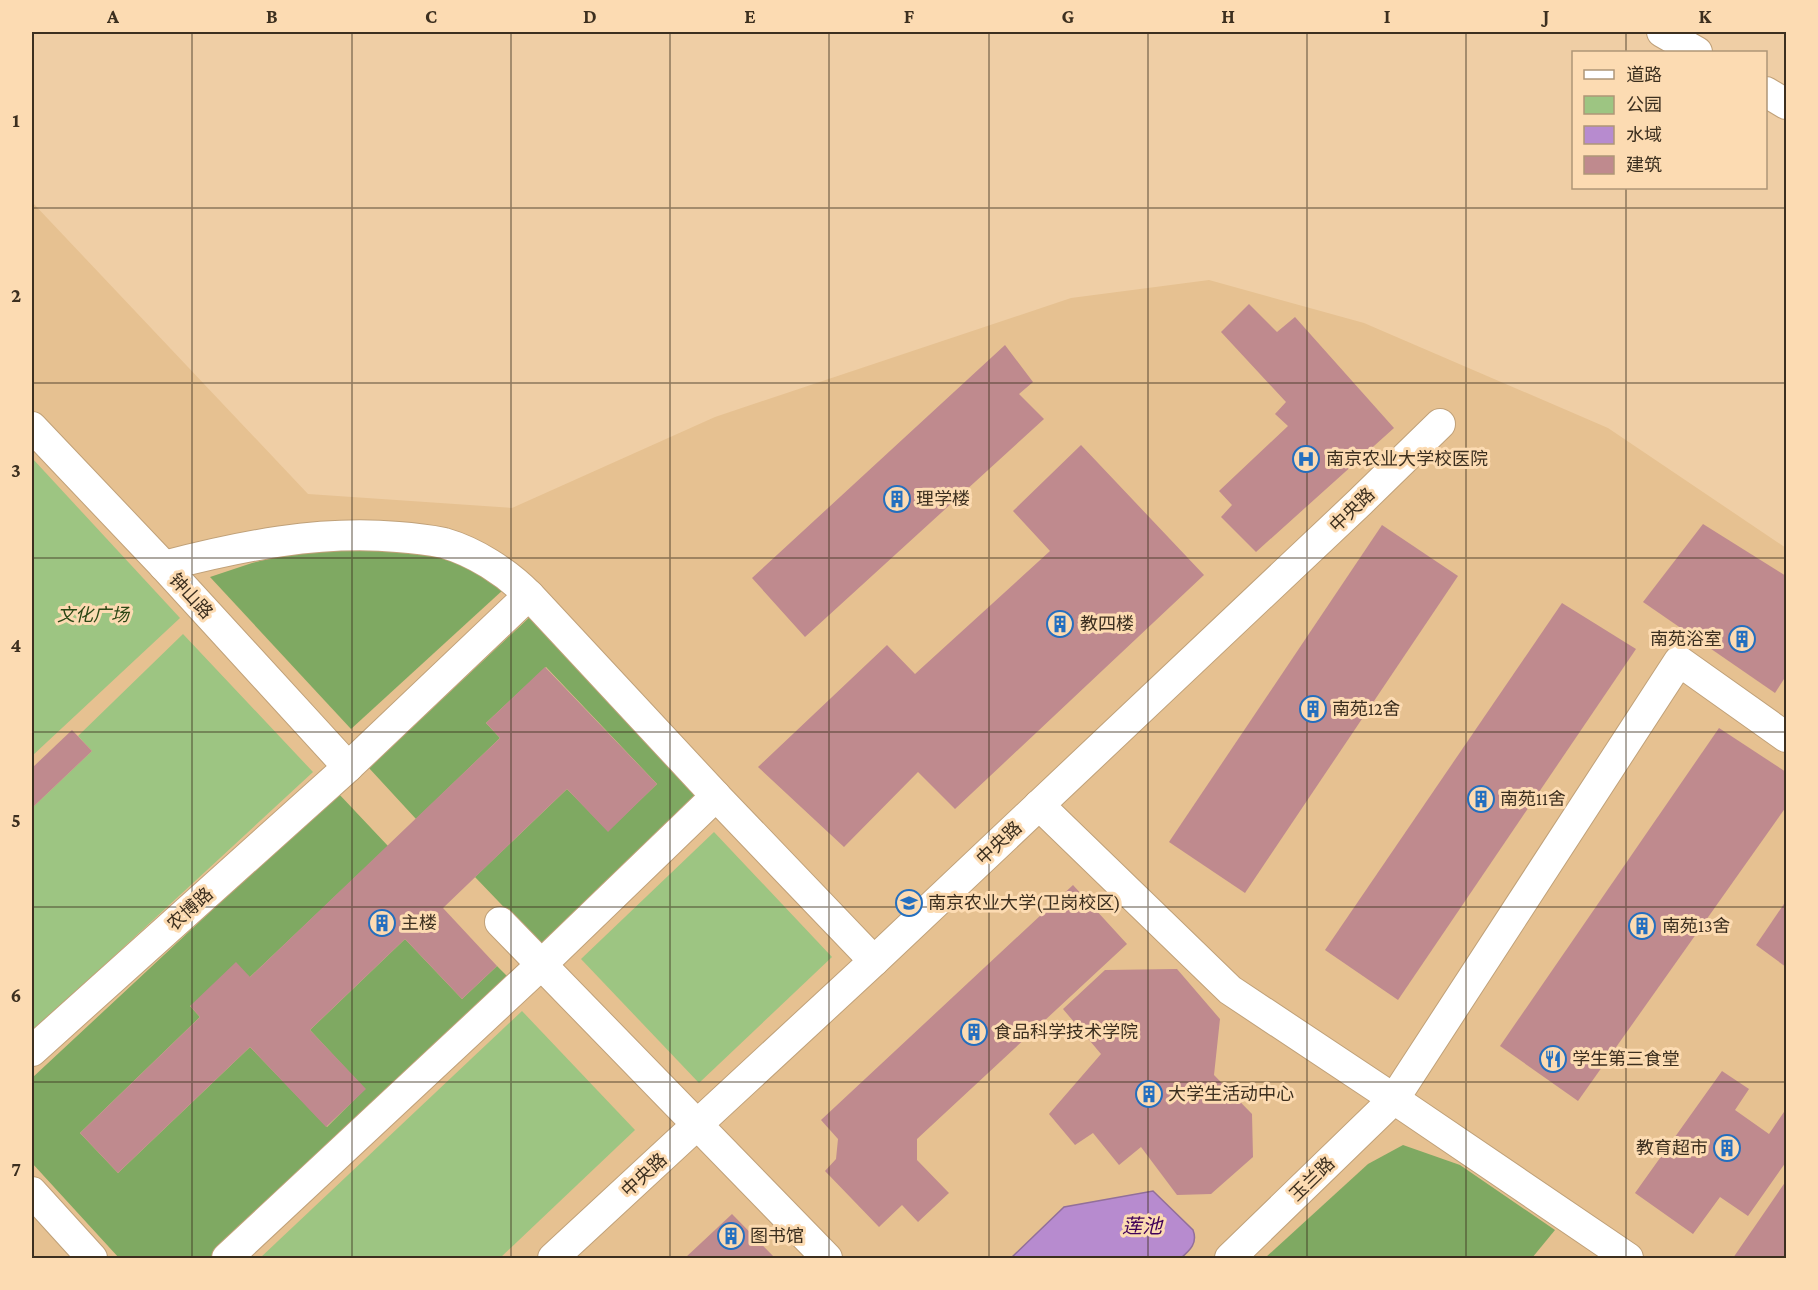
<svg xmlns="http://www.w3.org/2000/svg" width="1818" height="1290" font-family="'Crimson Pro','Noto Sans SC',serif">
	<rect width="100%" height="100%" fill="#efcea5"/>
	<polygon fill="#e6c191" points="32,202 308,494 512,508 715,417 1071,298 1209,280 1364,323 1608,428 1786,548 1786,1258 32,1258"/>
	<g fill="#9dc582">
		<polygon points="32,458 180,618 32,756"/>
		<polygon points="183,634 313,772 32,1032 32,808 92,751 78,736"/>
		<polygon points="714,832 832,957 699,1083 581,959"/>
		<polygon points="522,1011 635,1130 500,1258 260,1258"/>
	</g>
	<g fill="#7fa962">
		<polygon points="403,548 454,560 504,589 351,729 210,577 252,563 296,552"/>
		<polygon points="534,613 705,795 544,949 475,877 567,789 608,831 657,784 546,667 486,723 500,738 416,819 369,768"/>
		<polygon points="338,793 388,846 250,977 190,1006 200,1017 80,1133 118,1173 250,1047 327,1127 365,1089 310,1030 405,939 462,999 497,966 513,982 215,1258 119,1258 32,1163 32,1078"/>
		<polygon points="1403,1145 1460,1165 1555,1230 1532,1258 1265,1258 1368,1164"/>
	</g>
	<path fill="#b78bcf" stroke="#926f9a" stroke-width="1.5" d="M1153 1191 1193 1230C1198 1243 1190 1250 1181 1258H1011L1064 1207Z"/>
	<g fill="#bf8a8e">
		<polygon points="1249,304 1277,332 1295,317 1394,428 1256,552 1221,517 1232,505 1219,491 1288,426 1275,414 1286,402 1221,332"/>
		<polygon points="1005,345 1033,382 1019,394 1044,419 805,637 752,578"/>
		<polygon points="1081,445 1204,575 955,809 918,772 844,847 758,767 887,645 915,674 1050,551 1013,511"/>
		<polygon points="1703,524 1786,576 1786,676 1775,693 1643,602"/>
		<polygon points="1382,525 1458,576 1245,893 1169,842"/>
		<polygon points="1562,603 1636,649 1398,1000 1325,950"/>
		<polygon points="545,667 657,784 608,832 567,789 443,908 497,966 462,999 405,939 310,1030 366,1089 326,1127 250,1047 118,1173 80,1133 200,1017 190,1006 236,962 250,977 500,738 486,723"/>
		<polygon points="1719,728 1786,772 1786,807 1578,1101 1500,1046"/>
		<polygon points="72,730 92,751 32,808 32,768"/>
		<polygon points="1073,885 1127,944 917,1139 917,1160 949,1193 918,1222 902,1205 879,1227 825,1171 836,1159 838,1139 821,1120"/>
		<polygon points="1786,901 1786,967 1756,945"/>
		<polygon points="1177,969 1220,1019 1214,1075 1252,1114 1253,1157 1211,1194 1177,1195 1141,1147 1119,1165 1093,1133 1075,1145 1049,1114 1101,1054 1063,1009 1105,970"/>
		<polygon points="1722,1071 1749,1089 1735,1110 1769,1134 1786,1109 1786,1162 1748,1216 1720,1197 1693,1234 1635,1193"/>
		<polygon points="1786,1181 1786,1258 1733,1258"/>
		<polygon points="732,1214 775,1258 685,1258"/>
	</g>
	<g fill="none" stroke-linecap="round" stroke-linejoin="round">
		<defs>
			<g id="minor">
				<polyline points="1662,32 1697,52"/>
				<polyline points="1766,92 1786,104"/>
				<polyline points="32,427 164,566 348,767"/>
				<path d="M164 566C241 546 319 530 398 537 413 538 429 540 444 543 475 552 506 572 529 595"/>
				<polyline points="1039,805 1230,990 1394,1099 1628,1258"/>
				<polyline points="500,922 827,1258"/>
				<polyline points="32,1051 348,767 529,595 716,796"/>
				<polyline points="32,1192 92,1258"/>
				<polyline points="227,1258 542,964 716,796 874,961"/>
				<polyline points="553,1258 874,961 1360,502 1440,424"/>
				<polyline points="1230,1258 1394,1099 1679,661 1786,737"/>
			</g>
		</defs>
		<use href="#minor" stroke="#c0a179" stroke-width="32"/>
		<use href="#minor" stroke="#fff" stroke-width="30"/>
	</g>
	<path fill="none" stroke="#3c2f1f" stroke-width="1.5" stroke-opacity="0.55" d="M192 32V1258M352 32V1258M511 32V1258M670 32V1258M829 32V1258M989 32V1258M1148 32V1258M1307 32V1258M1466 32V1258M1626 32V52M1626 188V1258M32 208H1786M32 383H1786M32 558H1786M32 732H1786M32 907H1786M32 1082H1786"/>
	<defs>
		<symbol id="hospital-ring" viewBox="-11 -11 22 22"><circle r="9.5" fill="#fcdbb2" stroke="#246fbf" stroke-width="1.5"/><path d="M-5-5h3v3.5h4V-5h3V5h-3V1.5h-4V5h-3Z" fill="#246fbf"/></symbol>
		<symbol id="building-ring" viewBox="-11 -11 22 22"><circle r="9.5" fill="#fcdbb2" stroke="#246fbf" stroke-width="1.5"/><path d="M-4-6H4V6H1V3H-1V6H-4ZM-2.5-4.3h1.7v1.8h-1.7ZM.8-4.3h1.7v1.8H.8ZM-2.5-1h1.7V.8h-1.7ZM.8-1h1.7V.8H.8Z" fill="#246fbf"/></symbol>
		<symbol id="university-ring" viewBox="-11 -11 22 22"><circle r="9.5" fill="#fcdbb2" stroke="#246fbf" stroke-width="1.5"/><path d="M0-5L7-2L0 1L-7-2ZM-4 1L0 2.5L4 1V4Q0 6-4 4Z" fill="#246fbf"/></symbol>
		<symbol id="restaurant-ring" viewBox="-11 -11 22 22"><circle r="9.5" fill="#fcdbb2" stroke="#246fbf" stroke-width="1.5"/><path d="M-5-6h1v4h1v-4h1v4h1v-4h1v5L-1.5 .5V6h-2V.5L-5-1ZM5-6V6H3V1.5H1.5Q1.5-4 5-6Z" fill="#246fbf"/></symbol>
	</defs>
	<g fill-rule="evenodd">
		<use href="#hospital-ring" x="1291" y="444" width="30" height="30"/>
		<use href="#building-ring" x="882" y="484" width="30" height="30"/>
		<use href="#building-ring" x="1045" y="609" width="30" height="30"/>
		<use href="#building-ring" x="1727" y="624" width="30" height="30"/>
		<use href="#building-ring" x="1298" y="694" width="30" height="30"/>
		<use href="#building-ring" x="1466" y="784" width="30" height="30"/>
		<use href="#university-ring" x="894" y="888" width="30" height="30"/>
		<use href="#building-ring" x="367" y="908" width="30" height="30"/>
		<use href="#building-ring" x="1627" y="911" width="30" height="30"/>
		<use href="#building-ring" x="959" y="1017" width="30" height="30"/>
		<use href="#restaurant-ring" x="1538" y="1044" width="30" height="30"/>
		<use href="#building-ring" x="1134" y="1079" width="30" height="30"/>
		<use href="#building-ring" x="1712" y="1133" width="30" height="30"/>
		<use href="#building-ring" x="716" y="1221" width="30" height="30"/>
	</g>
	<g text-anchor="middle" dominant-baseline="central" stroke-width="6" stroke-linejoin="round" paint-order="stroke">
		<g font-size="18" fill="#3c2f1f" stroke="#fcdbb2" text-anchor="start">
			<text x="1326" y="459">南京农业大学校医院</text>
			<text x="916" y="499">理学楼</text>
			<text x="1080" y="624">教四楼</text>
			<text x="1722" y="639" text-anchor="end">南苑浴室</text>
			<text x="1332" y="709">南苑12舍</text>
			<text x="1500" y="799">南苑11舍</text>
			<text x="928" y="903">南京农业大学(卫岗校区)</text>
			<text x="401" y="923">主楼</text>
			<text x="1662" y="926">南苑13舍</text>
			<text x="994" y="1032">食品科学技术学院</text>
			<text x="1572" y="1059">学生第三食堂</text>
			<text x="1168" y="1094">大学生活动中心</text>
			<text x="1708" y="1148" text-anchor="end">教育超市</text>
			<text x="750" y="1236">图书馆</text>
		</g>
		<g font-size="18" fill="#3c2f1f" stroke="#fcdbb2">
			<text transform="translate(1352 510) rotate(-44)">中央路</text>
			<text transform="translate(191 596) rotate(47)">钟山路</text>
			<text transform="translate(999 843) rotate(-43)">中央路</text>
			<text transform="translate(190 909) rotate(-42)">农博路</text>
			<text transform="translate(644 1175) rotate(-43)">中央路</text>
			<text transform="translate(1312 1179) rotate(-44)">玉兰路</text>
		</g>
		<g font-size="18" font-style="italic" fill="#2b4715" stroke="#fcdbb2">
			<text x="93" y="615">文化广场</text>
		</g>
		<g font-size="20" font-style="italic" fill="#400158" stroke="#fcdbb2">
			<text x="1142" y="1226">莲池</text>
		</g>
	</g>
	<rect width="1818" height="1290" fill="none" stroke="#fcdbb2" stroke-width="66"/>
	<rect x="1572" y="51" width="195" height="138" fill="#fcdbb2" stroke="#af9677" stroke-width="1.5"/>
	<rect x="1584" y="70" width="30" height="9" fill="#ffffff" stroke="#af9677" stroke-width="1.5"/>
	<text x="1626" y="81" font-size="18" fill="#3c2f1f">道路</text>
	<rect x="1584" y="96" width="30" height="18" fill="#9dc582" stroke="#af9677" stroke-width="1.5"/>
	<text x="1626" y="111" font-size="18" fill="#3c2f1f">公园</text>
	<rect x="1584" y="126" width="30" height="18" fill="#b78bcf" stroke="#af9677" stroke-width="1.5"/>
	<text x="1626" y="141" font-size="18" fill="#3c2f1f">水域</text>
	<rect x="1584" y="156" width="30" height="18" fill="#bf8a8e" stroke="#af9677" stroke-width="1.5"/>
	<text x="1626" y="171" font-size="18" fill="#3c2f1f">建筑</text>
	<rect x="33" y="33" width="1752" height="1224" fill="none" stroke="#3c2f1f" stroke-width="2"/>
	<g font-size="20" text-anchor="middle" font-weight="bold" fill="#3c2f1f">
		<text x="113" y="23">A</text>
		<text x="272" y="23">B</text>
		<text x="431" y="23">C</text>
		<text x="590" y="23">D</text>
		<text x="750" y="23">E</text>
		<text x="909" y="23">F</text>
		<text x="1068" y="23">G</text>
		<text x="1228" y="23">H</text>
		<text x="1387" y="23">I</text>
		<text x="1546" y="23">J</text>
		<text x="1705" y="23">K</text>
		<text x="16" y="127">1</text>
		<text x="16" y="302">2</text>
		<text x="16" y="477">3</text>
		<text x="16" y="652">4</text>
		<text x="16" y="827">5</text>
		<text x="16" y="1002">6</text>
		<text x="16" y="1176">7</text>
	</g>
</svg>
